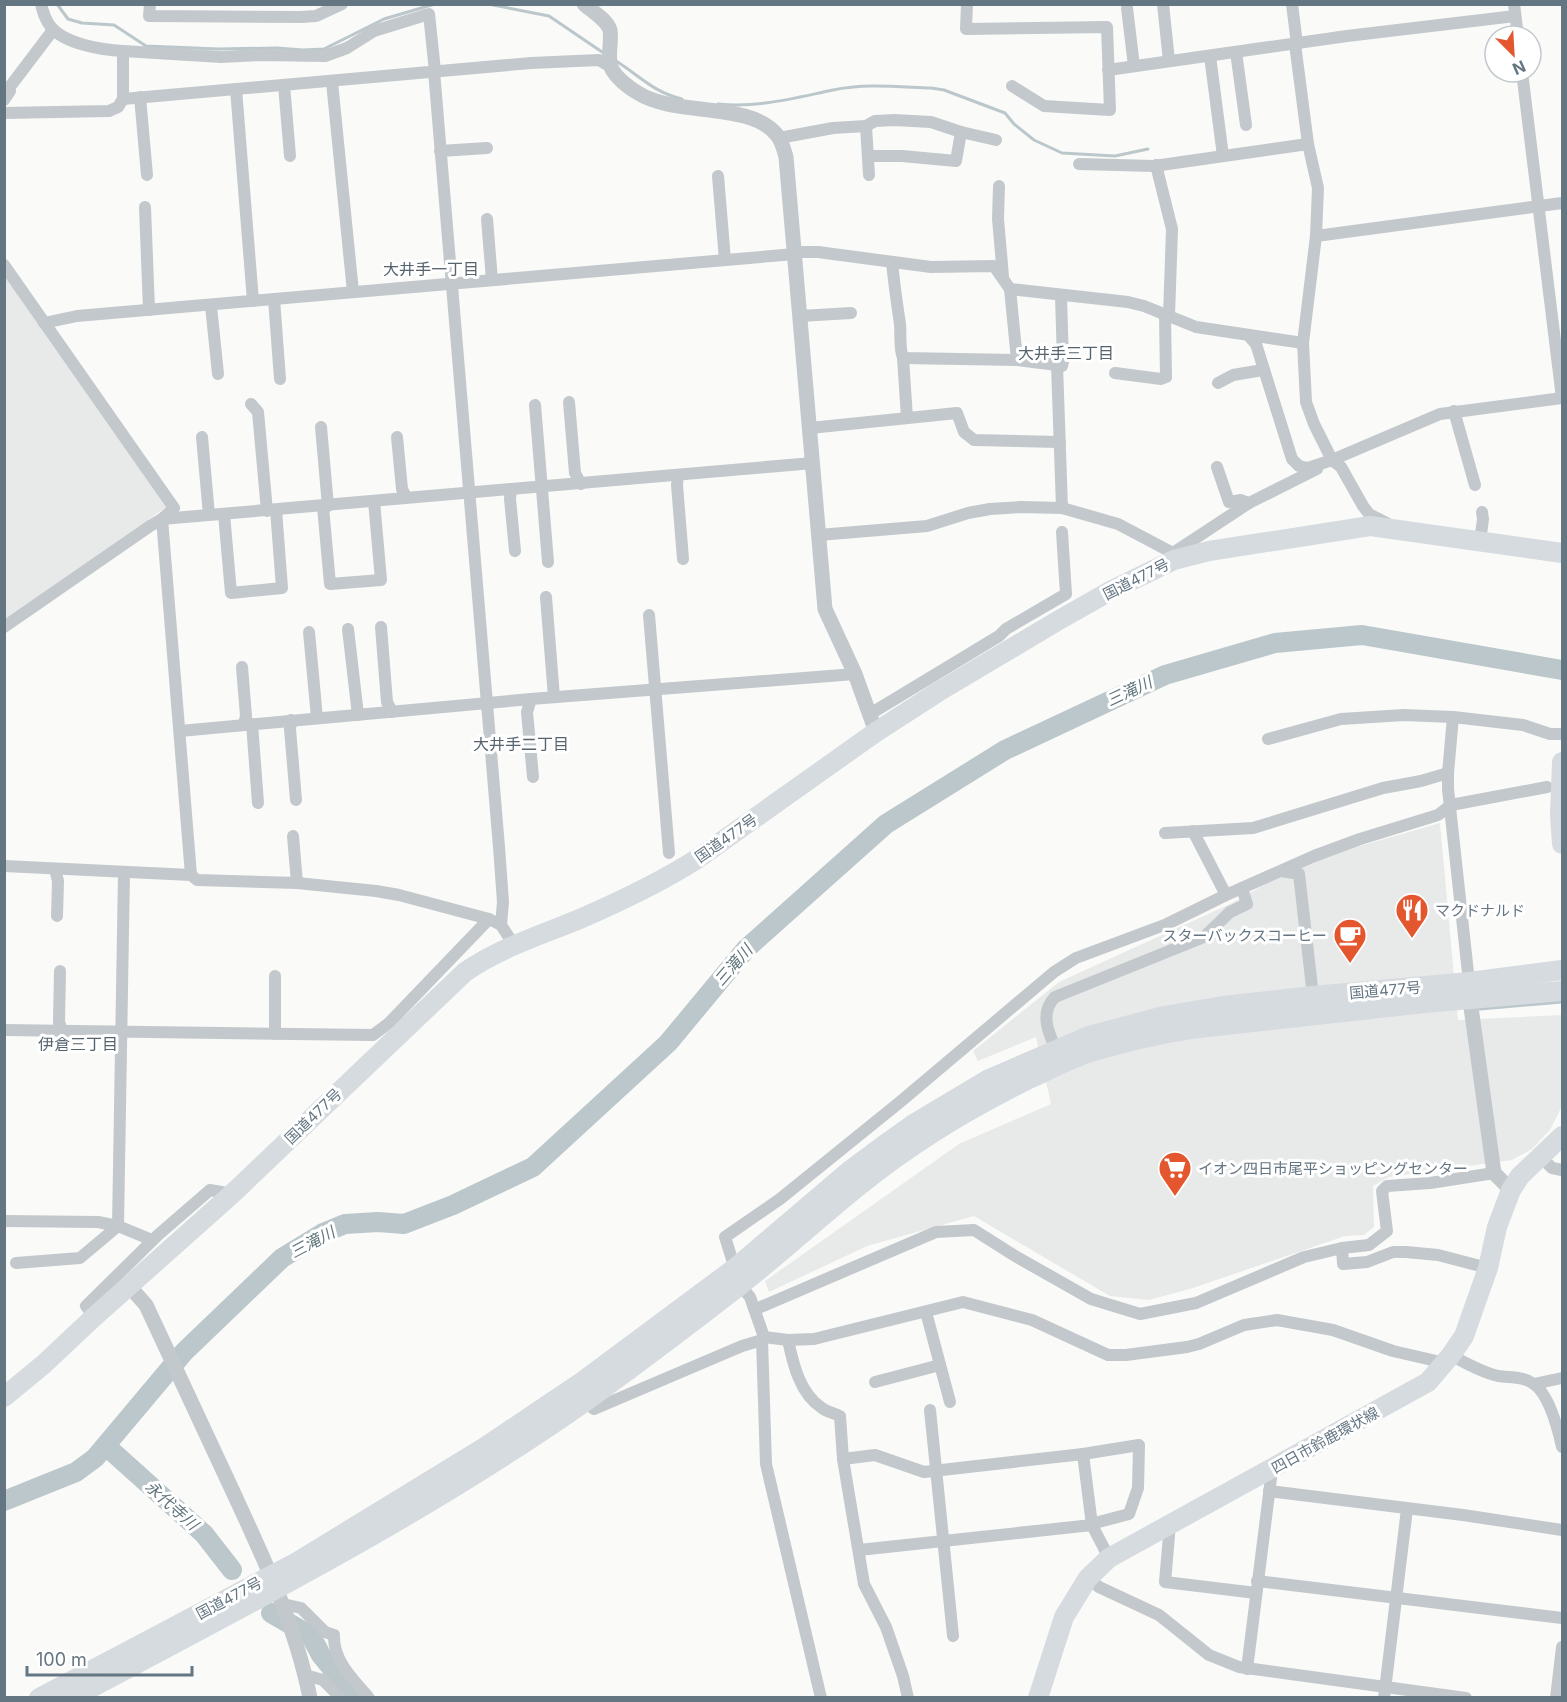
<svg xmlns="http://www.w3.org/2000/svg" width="1567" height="1702" font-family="Inter,'Noto Sans JP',sans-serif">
	<rect width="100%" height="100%" fill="#fafaf8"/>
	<g fill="#e8e9e9">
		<polygon points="4,273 166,507 5,620 4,620"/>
		<polygon points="1440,823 1458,1020 1562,1015 1562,1106 1550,1130 1532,1149 1512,1160 1389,1177 1373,1186 1374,1227 1364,1235 1345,1236 1193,1288 1149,1300 1110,1296 974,1216 867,1246 769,1292 765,1281 959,1144 1051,1104 1036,1037 978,1061 973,1051 1059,982 1230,904 1304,862"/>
	</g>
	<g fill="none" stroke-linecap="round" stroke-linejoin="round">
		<g stroke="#bbc7cb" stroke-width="3">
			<polyline points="57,4 68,19 82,23 114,25 146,46 218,49 277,48 303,50 324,49 384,19 435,4"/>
			<polyline points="488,4 549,16 605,54"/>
			<path d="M616 61C640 76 653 92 682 99"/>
			<path d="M718 104C759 108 794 98 833 90 865 83 900 87 931 88L944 90 1005 113 1014 124 1034 140 1062 153 1115 156 1148 149"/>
			<polyline points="1480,1009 1562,1002"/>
		</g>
		<g stroke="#bbc7cb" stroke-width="20">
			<polyline points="106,1446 204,1534 232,1570"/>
			<polyline points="4,1501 76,1472 95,1458 184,1352 282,1258 323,1233 345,1224 378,1222 404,1224 453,1205 533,1167 668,1043 746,949 886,824 1005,750 1165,675 1275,643 1362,635 1562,670"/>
			<polyline points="271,1613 311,1636 321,1655 356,1698"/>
		</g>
		<g stroke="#c3c8cc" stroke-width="12">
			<path d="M41 4C43 12 45 20 51 27 65 44 102 50 123 51V99L531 63 599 60 611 67"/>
			<polyline points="150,4 149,16 301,17 316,16 342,4"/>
			<polyline points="967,4 966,29 1107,27 1110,110 1044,106 1012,86"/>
			<polyline points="1163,4 1169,61"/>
			<polyline points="1292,4 1297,44"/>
			<polyline points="1514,4 1518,36"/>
			<polyline points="1127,8 1134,66"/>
			<polyline points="1295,44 1308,144 1318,188 1316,236 1303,343 1306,402 1314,424 1332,460 1341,467 1363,506 1369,514 1387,523"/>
			<polyline points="123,51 221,57 261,55 325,56 347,48 374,31 429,14 435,71"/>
			<polyline points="1236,52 1246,125"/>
			<polyline points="1210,56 1223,156"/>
			<polyline points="1108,70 1347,36 1515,16"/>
			<polyline points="434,71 499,847 503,902 501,925"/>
			<polyline points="1522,72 1562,398"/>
			<polyline points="332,82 353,292"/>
			<polyline points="284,85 290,156"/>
			<polyline points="236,89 253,301"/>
			<polyline points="140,97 147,175"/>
			<polyline points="4,100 10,91 9,88 53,30"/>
			<polyline points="4,113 109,111 118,107 123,99"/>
			<polyline points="866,126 869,175"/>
			<polyline points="779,138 833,128 866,126 875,121 894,120 931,122 961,132 996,140"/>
			<polyline points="440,151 487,148"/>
			<polyline points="868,156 902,156 956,161 961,132"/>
			<polyline points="1079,164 1154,166 1308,144"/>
			<polyline points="1156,165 1172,229 1169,316"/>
			<polyline points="718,176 725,260"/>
			<polyline points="999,186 998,219 1003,276"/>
			<polyline points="145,207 149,310"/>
			<polyline points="487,219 492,280"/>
			<polyline points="1316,236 1562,203"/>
			<polyline points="795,252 818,252 931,267 994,266 1010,289 1128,302 1144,306 1196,327 1303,343"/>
			<path d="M892 262C894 283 897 304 900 324 901 336 899 347 903 358L1017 360 1057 365 1062 508"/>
			<polyline points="4,265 174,508 162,519 150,526 4,627"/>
			<polyline points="1010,289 1017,360"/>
			<polyline points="274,299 280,379"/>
			<polyline points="211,306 218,374"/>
			<polyline points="800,316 851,313"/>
			<polyline points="44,323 77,316 795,254"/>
			<polyline points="1248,335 1256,344 1292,459 1299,466 1308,468 1332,460 1440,414 1562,398"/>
			<polyline points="903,358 907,418"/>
			<polyline points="1057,365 1062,366 1063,362 1061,296"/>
			<polyline points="1115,373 1161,379 1166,377 1165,315"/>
			<polyline points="1218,383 1233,375 1263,370"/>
			<polyline points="569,402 575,473 581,484"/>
			<polyline points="251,404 258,412 267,511"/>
			<polyline points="535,405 548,562"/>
			<polyline points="1454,411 1475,485"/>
			<polyline points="321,427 328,506"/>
			<polyline points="810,428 957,413 964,432 974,440 1060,442"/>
			<polyline points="202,437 209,515"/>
			<polyline points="397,437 402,489 406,497"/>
			<polyline points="1217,467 1229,502 1241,500 1249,503"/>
			<polyline points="678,475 677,485 683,559"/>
			<polyline points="511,489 510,499 515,551"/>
			<polyline points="323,507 330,584 381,580 374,501"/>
			<polyline points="224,514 231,593 282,588 276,510"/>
			<polyline points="162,519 813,463"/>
			<polyline points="162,519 191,875"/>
			<polyline points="819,535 927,526 968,513 990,509 1021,507 1062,508 1118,524 1173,553"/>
			<polyline points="1480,542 1483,519 1482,512"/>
			<polyline points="1173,553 1249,503 1317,469"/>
			<polyline points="546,597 554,697"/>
			<polyline points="649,615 669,853"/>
			<polyline points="381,627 387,702 392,712"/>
			<polyline points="348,629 358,715"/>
			<polyline points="309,632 317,718"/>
			<polyline points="242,667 246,716 244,724"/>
			<polyline points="531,699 527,712 533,777"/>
			<polyline points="870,714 999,636 1006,629 1066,594 1062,532"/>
			<polyline points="1453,717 1448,773 1448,789 1469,982"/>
			<polyline points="291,720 290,729 296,800"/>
			<polyline points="252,724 258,803"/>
			<polyline points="180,731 531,699 855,674"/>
			<polyline points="1268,739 1341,719 1404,715 1453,717 1523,725 1550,734 1562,734"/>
			<polyline points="1193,831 1226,895"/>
			<polyline points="1165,833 1253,828 1383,788 1421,781 1448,773"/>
			<polyline points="293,836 297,883"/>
			<polyline points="4,866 191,875 197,880 297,883 376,891 399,895 489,919 501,925 514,945"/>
			<polyline points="55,869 58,881 57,916"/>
			<polyline points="1282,871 1299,874 1313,996"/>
			<polyline points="60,971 59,1022 62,1031"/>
			<polyline points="4,1030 373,1035 389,1023 489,919"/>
			<polyline points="275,1034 275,976"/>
			<path d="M1058 1054C1050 1036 1038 1014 1055 997L1204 937 1230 912 1247 904 1242 888"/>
			<polyline points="1541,1157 1552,1168 1562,1170"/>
			<polyline points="4,1221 98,1222 118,1226 152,1240"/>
			<polyline points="1342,1248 1343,1264 1367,1262 1393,1252 1406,1252 1438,1255 1488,1268"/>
			<polyline points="16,1263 80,1258 118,1226 124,873"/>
			<polyline points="756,1309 936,1232 974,1230 1015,1256 1091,1299 1140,1314 1196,1303 1304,1257 1342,1248 1369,1245 1387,1231 1382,1191 1387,1186 1430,1183 1494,1173"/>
			<polyline points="926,1312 950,1402"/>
			<polyline points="94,1317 86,1306 158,1235 210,1190 232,1194"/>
			<polyline points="764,1337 750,1297 740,1285 725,1237 780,1199 900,1102 1054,972 1076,958 1167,924 1226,895 1314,856 1360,839 1438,815 1451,805 1547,787"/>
			<polyline points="764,1337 788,1340 814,1339 963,1302 1032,1320 1108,1355 1126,1355 1187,1347 1199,1344 1244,1325 1277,1320 1333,1330 1393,1351 1445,1363"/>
			<polyline points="762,1340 766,1464 821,1698"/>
			<path d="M788 1340C793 1364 800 1394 822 1408 827 1412 834 1413 840 1416L843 1459 864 1584 886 1627 903 1676 908 1698"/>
			<path d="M1451 1355C1465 1363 1481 1372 1498 1376 1510 1378 1523 1376 1534 1384 1549 1395 1558 1429 1562 1447"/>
			<polyline points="875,1382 940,1365"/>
			<polyline points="1534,1384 1562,1378"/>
			<polyline points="584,1401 594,1409 742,1346 762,1340 764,1337"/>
			<polyline points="930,1410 953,1636"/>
			<polyline points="1083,1454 1139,1445 1138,1488 1129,1514 1091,1524"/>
			<polyline points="843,1459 875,1455 924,1472 1083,1454 1092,1525 1109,1558"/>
			<polyline points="1269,1491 1463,1515 1562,1530"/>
			<polyline points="1170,1524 1165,1582 1256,1593"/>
			<polyline points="859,1550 1092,1525"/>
			<polyline points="1088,1578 1099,1587 1159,1615 1209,1655 1239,1667 1466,1698"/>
			<polyline points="1257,1581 1562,1618"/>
			<path d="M283 1604 301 1608 325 1632 334 1635C333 1661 353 1679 369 1698"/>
			<polyline points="1247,1669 1272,1470"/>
			<polyline points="305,1675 323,1680 341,1698"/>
			<polyline points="1384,1698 1407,1509"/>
			<polyline points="1556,1698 1562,1647"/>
		</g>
		<g stroke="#c3c8cc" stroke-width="15">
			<path d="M584 4C592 11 607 20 610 30 612 42 607 57 611 67 615 77 629 88 638 93 676 117 750 101 777 135 782 141 784 150 786 157L825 609 855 674 876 732"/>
			<polyline points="1470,1000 1494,1173 1511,1190"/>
			<path d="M129 1286 146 1305C176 1369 205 1432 235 1496 265 1561 296 1627 310 1698"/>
		</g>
		<g stroke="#d6dbdf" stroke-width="20">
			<polyline points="1562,762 1560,815 1562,844"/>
			<polyline points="1038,1698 1064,1617 1088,1578 1109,1558 1428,1382 1451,1355 1464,1336 1488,1268 1497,1227 1511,1190 1520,1176 1562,1136"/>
		</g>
		<g stroke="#d6dbdf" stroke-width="20">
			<path d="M4 1397 44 1364 94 1317 232 1194 465 972C501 947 542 935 582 918 621 901 661 882 697 859L876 732 938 692 1059 620 1112 590 1174 560 1209 551 1370 526 1562 553"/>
			<polyline points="39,1698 297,1562 485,1447 583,1381 735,1268 849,1171 884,1145 915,1123 987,1080 1089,1036 1164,1016 1223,1006 1313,996 1469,982 1562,970"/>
			<path d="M72 1698C247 1605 424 1515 586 1401 637 1364 689 1325 739 1286 780 1254 819 1218 860 1185 912 1143 968 1109 1027 1080 1049 1070 1071 1058 1094 1051 1125 1042 1158 1034 1190 1029L1425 1003 1562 991"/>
		</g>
	</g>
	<defs>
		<symbol id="restaurant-pin" viewBox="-11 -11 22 30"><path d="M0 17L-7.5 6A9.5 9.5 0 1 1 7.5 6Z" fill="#e4572e" stroke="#fff"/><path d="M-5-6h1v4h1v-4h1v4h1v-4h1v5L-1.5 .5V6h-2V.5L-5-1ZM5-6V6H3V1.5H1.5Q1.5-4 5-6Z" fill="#fff"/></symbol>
		<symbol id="cafe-pin" viewBox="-11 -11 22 30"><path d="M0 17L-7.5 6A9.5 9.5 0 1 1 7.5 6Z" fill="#e4572e" stroke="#fff"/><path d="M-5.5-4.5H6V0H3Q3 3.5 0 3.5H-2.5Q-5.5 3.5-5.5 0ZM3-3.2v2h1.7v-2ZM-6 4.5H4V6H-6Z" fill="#fff"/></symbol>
		<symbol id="supermarket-pin" viewBox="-11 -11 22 30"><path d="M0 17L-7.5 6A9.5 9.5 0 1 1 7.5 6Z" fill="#e4572e" stroke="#fff"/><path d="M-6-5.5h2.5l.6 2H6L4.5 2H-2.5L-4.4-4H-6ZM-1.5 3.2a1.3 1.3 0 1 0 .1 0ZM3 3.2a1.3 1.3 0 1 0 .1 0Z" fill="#fff"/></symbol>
	</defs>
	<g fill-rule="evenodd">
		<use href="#restaurant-pin" x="1393" y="891" width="38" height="52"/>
		<use href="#cafe-pin" x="1331" y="916" width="38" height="52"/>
		<use href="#supermarket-pin" x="1156" y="1149" width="38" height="52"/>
	</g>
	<g text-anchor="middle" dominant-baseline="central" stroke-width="6" stroke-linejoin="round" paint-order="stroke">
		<g font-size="15" fill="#657683" stroke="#fff">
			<text transform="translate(1136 579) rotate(-27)">国道477号</text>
			<text transform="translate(726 838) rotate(-35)">国道477号</text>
			<text transform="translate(1385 990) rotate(-5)">国道477号</text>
			<text transform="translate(313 1116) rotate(-44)">国道477号</text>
			<text transform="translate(1325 1440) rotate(-29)">四日市鈴鹿環状線</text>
			<text transform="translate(229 1598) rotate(-28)">国道477号</text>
		</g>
		<g font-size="15" fill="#657683" stroke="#fff" text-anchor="start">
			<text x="1435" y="910">マクドナルド</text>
			<text x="1327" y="935" text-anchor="end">スターバックスコーヒー</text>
			<text x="1198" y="1168">イオン四日市尾平ショッピングセンター</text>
		</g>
		<g font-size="16" fill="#57646e" stroke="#fff">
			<text x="431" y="269">大井手一丁目</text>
			<text x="1066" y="353">大井手三丁目</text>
			<text x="521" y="744">大井手二丁目</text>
			<text x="78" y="1044">伊倉三丁目</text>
		</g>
		<g font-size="16" font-style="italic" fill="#60757c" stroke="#fff">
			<text transform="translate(1129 691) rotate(-25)">三滝川</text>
			<text transform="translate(733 965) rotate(-49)">三滝川</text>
			<text transform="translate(312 1242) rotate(-28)">三滝川</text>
			<text transform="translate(172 1505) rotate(42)">永代寺川</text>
		</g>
	</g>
	<rect width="1567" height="1702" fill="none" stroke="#657683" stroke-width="12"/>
	<g transform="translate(1513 54) rotate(156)"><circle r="28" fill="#ffffff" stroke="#c1c8cd" stroke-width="1.5"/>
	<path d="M0-4.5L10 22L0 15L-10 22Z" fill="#e4572e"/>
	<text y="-9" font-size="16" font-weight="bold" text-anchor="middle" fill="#657683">N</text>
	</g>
	<path d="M27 1666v9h165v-9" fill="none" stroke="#657683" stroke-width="3"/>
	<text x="36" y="1666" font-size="18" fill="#657683" stroke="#ffffff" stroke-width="4.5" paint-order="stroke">100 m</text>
</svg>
